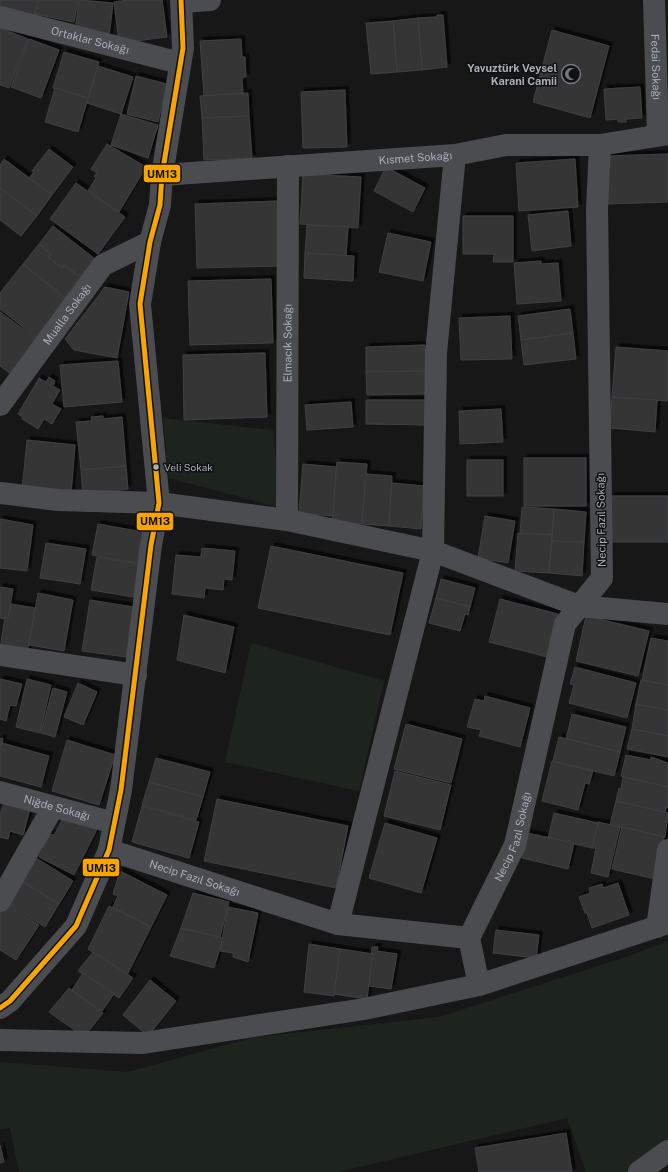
<svg xmlns="http://www.w3.org/2000/svg" width="668" height="1172" font-family="'Public Sans',sans-serif">
	<defs>
		<filter id="shadow"><feDropShadow dx="3.5" dy="-3.5" stdDeviation="0" flood-color="#0009"/></filter>
	</defs>
	<rect width="100%" height="100%" fill="#171717"/>
	<g fill="#1d241e">
		<polygon points="163,418 273,430 281,508 169,478"/>
		<polygon points="251,643 384,681 359,791 225,762"/>
		<polygon points="668,941 668,1143 628,1172 586,1172 567,1118 338,1172 19,1172 10,1128 0,1129 0,1062 128,1072 255,1037 439,1017 626,957"/>
	</g>
	<g fill="#353536" stroke="#3f4043" filter="url(#shadow)">
		<polygon points="0,0 37,0 34,18 0,11"/>
		<polygon points="38,0 78,0 74,22 35,14"/>
		<polygon points="79,0 113,3 109,37 75,32"/>
		<polygon points="128,0 162,0 167,37 119,43 114,2"/>
		<polygon points="437,15 443,15 447,67 422,70 418,18 437,17"/>
		<polygon points="418,18 422,70 397,72 393,21"/>
		<polygon points="393,21 397,72 371,74 366,23"/>
		<polygon points="0,28 28,39 9,88 0,85"/>
		<polygon points="552,30 609,46 590,118 533,102"/>
		<polygon points="29,39 59,50 41,98 11,87"/>
		<polygon points="241,39 242,57 245,57 246,77 242,78 243,93 204,96 200,41"/>
		<polygon points="64,52 99,62 88,98 53,88"/>
		<polygon points="98,66 133,77 121,114 87,103"/>
		<polygon points="136,76 167,84 158,122 127,114"/>
		<polygon points="640,87 642,118 626,119 626,122 618,122 618,119 606,120 604,89"/>
		<polygon points="55,88 88,98 78,132 45,122"/>
		<polygon points="345,90 347,147 303,148 301,92"/>
		<polygon points="248,93 249,116 202,118 200,96"/>
		<polygon points="121,114 158,125 148,158 111,145"/>
		<polygon points="249,116 252,158 204,160 202,118"/>
		<polygon points="107,144 146,167 119,212 88,191 96,178 94,176 97,173 91,169"/>
		<polygon points="49,149 73,167 52,195 29,178 34,172 32,171"/>
		<polygon points="668,154 668,202 608,204 606,156"/>
		<polygon points="4,159 52,195 37,216 0,188 0,165"/>
		<polygon points="575,159 578,207 519,211 516,163"/>
		<polygon points="386,167 425,188 413,212 374,191"/>
		<polygon points="303,174 361,177 358,228 300,224"/>
		<polygon points="76,183 125,217 98,254 50,219"/>
		<polygon points="0,188 37,216 21,236 0,220"/>
		<polygon points="278,201 280,266 197,268 195,204"/>
		<polygon points="568,211 571,246 532,251 528,215"/>
		<polygon points="463,216 513,216 513,262 493,262 494,254 463,254"/>
		<polygon points="307,225 348,227 346,256 305,253"/>
		<polygon points="53,226 95,259 80,277 64,265 62,268 48,257 51,254 39,244"/>
		<polygon points="388,233 431,242 423,281 379,272"/>
		<polygon points="39,244 51,254 48,257 62,268 64,265 80,277 65,298 23,264"/>
		<polygon points="305,253 354,256 353,281 304,278"/>
		<polygon points="541,261 541,264 558,263 561,301 517,304 514,263"/>
		<polygon points="23,264 66,299 36,337 0,309 0,293"/>
		<polygon points="271,279 273,343 190,345 188,281"/>
		<polygon points="105,287 129,292 117,358 74,350 65,339"/>
		<polygon points="570,309 573,333 521,340 518,316"/>
		<polygon points="0,312 37,339 11,374 0,366"/>
		<polygon points="510,316 512,359 461,360 459,318"/>
		<polygon points="573,333 576,359 524,365 521,340"/>
		<polygon points="425,345 426,371 366,372 366,347"/>
		<polygon points="616,347 668,351 668,401 612,397"/>
		<polygon points="265,353 267,417 184,420 183,355"/>
		<polygon points="118,361 122,402 64,407 60,365"/>
		<polygon points="426,371 426,394 367,395 366,372"/>
		<polygon points="49,377 55,381 53,386 60,390 52,404 61,409 52,424 44,419 38,429 22,419 23,417 18,414 39,378 46,382"/>
		<polygon points="612,397 657,400 655,432 610,428"/>
		<polygon points="366,400 426,400 426,425 366,424"/>
		<polygon points="351,402 353,427 307,430 305,405"/>
		<polygon points="501,409 503,442 460,444 459,411"/>
		<polygon points="103,416 103,419 122,417 126,466 81,470 76,422 92,421 91,417"/>
		<polygon points="27,440 75,445 71,494 22,490"/>
		<rect x="524" y="458" width="62" height="48"/>
		<rect x="467" y="460" width="36" height="36"/>
		<polygon points="337,462 367,464 362,524 332,522"/>
		<polygon points="303,464 336,467 333,516 299,513"/>
		<polygon points="126,466 128,489 83,496 81,470"/>
		<polygon points="366,474 392,476 389,526 362,524"/>
		<polygon points="392,483 424,486 421,529 389,526"/>
		<polygon points="611,496 668,496 668,542 612,542"/>
		<polygon points="522,507 554,509 552,535 520,533"/>
		<polygon points="554,509 586,512 584,542 552,541"/>
		<polygon points="485,516 515,521 508,563 478,558"/>
		<polygon points="0,519 33,525 27,571 0,568"/>
		<polygon points="98,524 143,532 137,563 92,555"/>
		<polygon points="518,533 552,535 549,573 515,571"/>
		<polygon points="552,541 584,542 582,576 549,573"/>
		<polygon points="46,543 86,549 80,584 40,578"/>
		<polygon points="271,546 403,573 390,635 258,608"/>
		<polygon points="202,548 235,551 232,580 224,579 223,590 205,588 204,598 172,594 176,555 201,557"/>
		<polygon points="97,557 138,564 133,597 91,590"/>
		<polygon points="441,579 475,588 470,607 436,598"/>
		<polygon points="0,587 13,589 8,618 5,617 5,619 0,618"/>
		<polygon points="38,593 73,600 64,651 29,645"/>
		<polygon points="436,598 470,607 468,615 465,614 460,631 429,623"/>
		<polygon points="500,599 558,614 547,657 489,642"/>
		<polygon points="90,600 133,607 126,657 82,651"/>
		<polygon points="11,604 35,608 27,654 0,649 5,617 8,618"/>
		<polygon points="184,615 234,627 225,673 177,660"/>
		<polygon points="586,616 649,631 638,676 576,661"/>
		<polygon points="651,638 668,641 668,685 642,680"/>
		<polygon points="575,667 636,683 627,718 569,703 574,685 570,684"/>
		<polygon points="0,679 22,684 16,706 10,705 6,721 0,719"/>
		<polygon points="27,679 51,685 40,733 16,727"/>
		<polygon points="641,680 668,685 668,710 636,704"/>
		<polygon points="78,683 97,692 83,725 64,717"/>
		<polygon points="53,688 67,692 55,737 41,733"/>
		<polygon points="485,696 530,708 520,747 479,736 481,730 467,727 475,699 484,701"/>
		<polygon points="636,704 668,710 668,736 632,729"/>
		<polygon points="572,714 626,727 620,752 566,739"/>
		<polygon points="406,724 462,739 451,783 394,769"/>
		<polygon points="632,729 668,736 668,757 627,749"/>
		<polygon points="559,737 620,752 614,776 553,761"/>
		<polygon points="0,738 3,739 0,751"/>
		<polygon points="67,740 115,755 99,805 52,791"/>
		<polygon points="2,743 49,756 41,787 0,776 0,751"/>
		<polygon points="626,755 651,760 651,757 668,763 668,787 621,776"/>
		<polygon points="156,758 210,772 203,797 149,782"/>
		<polygon points="552,761 593,771 589,784 585,783 578,810 542,801"/>
		<polygon points="395,771 451,785 440,830 384,816"/>
		<polygon points="623,777 668,787 668,808 666,807 665,812 616,801 619,788 621,789"/>
		<polygon points="149,782 203,797 196,820 142,805"/>
		<polygon points="217,799 348,826 336,888 204,861"/>
		<polygon points="616,801 668,813 665,837 610,825"/>
		<polygon points="4,802 30,809 23,835 10,831 8,839 0,837 0,815"/>
		<polygon points="142,806 199,822 189,858 132,842"/>
		<polygon points="66,813 97,829 74,875 39,857 50,834 54,835"/>
		<polygon points="554,813 598,823 592,848 548,838"/>
		<polygon points="598,822 620,827 608,877 591,873 596,848 592,848"/>
		<polygon points="385,823 437,838 421,893 369,878"/>
		<polygon points="622,827 664,837 655,879 612,869"/>
		<polygon points="527,833 574,843 568,869 522,858"/>
		<polygon points="36,858 73,881 59,904 22,881"/>
		<polygon points="120,871 167,895 151,927 113,907 118,896 113,894"/>
		<polygon points="21,881 59,904 45,927 7,903"/>
		<polygon points="618,883 629,915 592,928 587,913 585,913 579,897 590,893 589,888 602,884 603,888"/>
		<polygon points="193,893 229,902 220,937 181,928"/>
		<polygon points="5,903 39,925 16,960 0,950 0,910"/>
		<polygon points="109,906 151,927 127,975 88,949"/>
		<polygon points="228,907 258,913 248,962 233,957 233,953 220,951"/>
		<polygon points="181,928 223,938 214,968 170,956"/>
		<polygon points="496,930 539,935 536,958 493,953"/>
		<polygon points="309,944 340,949 334,996 304,992"/>
		<polygon points="372,947 378,947 377,951 397,954 391,989 369,986"/>
		<polygon points="340,949 373,954 367,999 334,994"/>
		<polygon points="93,952 133,978 119,998 78,971"/>
		<polygon points="83,973 114,994 102,1011 72,990"/>
		<polygon points="150,980 176,1001 148,1036 123,1015"/>
		<polygon points="69,988 103,1013 84,1037 49,1012"/>
		<polygon points="566,1133 572,1172 479,1172 475,1148"/>
		<polygon points="0,1145 4,1162 0,1163"/>
	</g>
	<g fill="none" stroke-linecap="round" stroke-linejoin="round">
		<g stroke="#4b4c50" stroke-width="22">
			<path id="s1" d="M654 0 658 135"/>
			<polyline points="182,2 210,0"/>
			<path id="s2" d="M0 17 180 63"/>
			<path id="s3" d="M162 175 455 155 506 145H600L668 134"/>
			<path id="s4" d="M0 405 103 265 150 242"/>
			<polyline points="0,493 58,500 159,503 287,520 433,551 579,606 668,614"/>
			<path id="s5" d="M287 520 288 166"/>
			<polyline points="0,655 136,675"/>
			<path id="s6" d="M0 792 114 823"/>
			<path id="s7" d="M109 850 338 924 469 938"/>
			<polyline points="0,901 53,807"/>
			<polyline points="338,924 433,551 436,353 455,155"/>
			<polyline points="657,927 668,850"/>
			<path id="s8" d="M479 985 469 938 515 845 565 624 602 578 597 209 600 145"/>
			<polyline points="0,1008 10,1001 76,926 109,850 121,790 151,545 159,503 140,304 150,242 160,205 162,175 183,48 181,0"/>
			<polyline points="0,1040 143,1043 364,1009 479,985 668,923"/>
			<polyline points="639,1172 668,1151"/>
		</g>
		<defs>
			<polyline id="bus-1" points="0,1008 10,1001 76,926 109,850 121,790 151,545 159,503 140,304 150,242 160,205 162,175 183,48 181,0"/>
		</defs>
		<use href="#bus-1" stroke="#111113" stroke-width="8"/>
		<use href="#bus-1" stroke="#f7a600" stroke-width="5"/>
	</g>
	<defs>
		<symbol id="mosque-ring" viewBox="-11 -11 22 22"><circle r="9.5" fill="#111113" stroke="#757880" stroke-width="1.5"/><path d="M3.5-4.9A6 6 0 1 0 3.5 4.9A5 5 0 1 1 3.5-4.9Z" fill="#757880"/></symbol>
	</defs>
	<g fill-rule="evenodd">
		<use href="#mosque-ring" x="560" y="63" width="22" height="22"/>
	</g>
	<circle fill="#a8adb8" stroke="#111113" stroke-width="1.5" cx="156" cy="467" r="3.5"/>
	<g text-anchor="middle" dominant-baseline="central" stroke-width="3" stroke-linejoin="round" paint-order="stroke">
		<g font-size="10" fill="#a8adb8" stroke="#111113" text-anchor="start">
			<text x="164" y="467">Veli Sokak</text>
		</g>
		<g font-size="11" fill="#a8adb8" stroke="#111113">
			<text stroke="none"><textPath href="#s2" startOffset="93">Ortaklar Sokağı</textPath></text>
			<text stroke="none"><textPath href="#s1" startOffset="67">Fedai Sokağı</textPath></text>
			<text stroke="none"><textPath href="#s3" startOffset="254">Kısmet Sokağı</textPath></text>
			<text stroke="none"><textPath href="#s4" startOffset="113">Mualla Sokağı</textPath></text>
			<text stroke="none"><textPath href="#s5" startOffset="177">Elmacık Sokağı</textPath></text>
			<text transform="translate(601 520) rotate(-91)">Necip Fazıl Sokağı</text>
			<text stroke="none"><textPath href="#s6" startOffset="59">Niğde Sokağı</textPath></text>
			<text stroke="none"><textPath href="#s8" startOffset="159">Necip Fazıl Sokağı</textPath></text>
			<text stroke="none"><textPath href="#s7" startOffset="90">Necip Fazıl Sokağı</textPath></text>
		</g>
		<g font-size="11" font-weight="bold" fill="#a8adb8" stroke="#111113" text-anchor="end">
			<text x="557" y="68">Yavuztürk Veysel<tspan x="557" dy="13">Karani Camii</tspan></text>
		</g>
	</g>
	<g stroke="#111113" stroke-width="1.5">
		<rect x="143" y="164" width="38" height="19" rx="4" fill="#f7a600"/>
		<rect x="136" y="512" width="38" height="19" rx="4" fill="#f7a600"/>
		<rect x="82" y="858" width="38" height="19" rx="4" fill="#f7a600"/>
	</g>
	<g font-size="11" text-anchor="middle" font-weight="bold" fill="#111">
		<text x="162" y="178">UM13</text>
		<text x="155" y="525">UM13</text>
		<text x="101" y="872">UM13</text>
	</g>
</svg>
